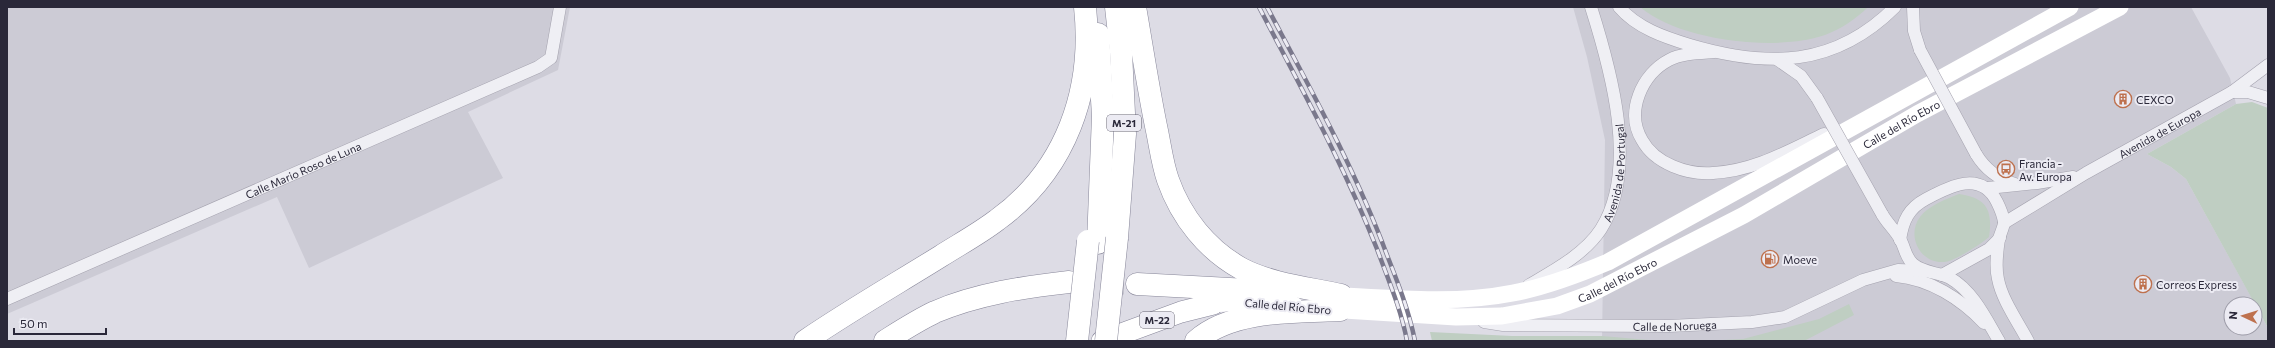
<svg xmlns="http://www.w3.org/2000/svg" width="2275" height="348" font-family="Commissioner,sans-serif">
	<rect width="100%" height="100%" fill="#dddce5"/>
	<g fill="#cccbd5">
		<polygon points="7,7 570,7 558,70 468,112 503,178 309,268 277,197 7,314"/>
		<polygon points="1573,7 2191,7 2230,78 2236,104 2147,154 2171,167 2186,179 2255,304 2231,304 2231,328 2255,328 2255,305 2268,328 2268,341 1602,341 1605,140 1587,57"/>
	</g>
	<g fill="#bfcec2">
		<path d="M1640 7H1868C1856 19 1841 29 1825 35 1776 52 1680 41 1640 7Z"/>
		<polygon points="2252,102 2268,108 2268,328 2186,179 2171,167 2147,154 2236,104"/>
		<path d="M1959 194C1987 198 1993 210 1989 237 1981 244 1953 262 1944 262 1920 264 1906 235 1920 217 1928 206 1946 199 1959 194Z"/>
		<polygon points="1849,304 1854,315 1804,341 1703,341 1743,339 1819,319"/>
		<polygon points="1430,332 1512,336 1602,336 1660,341 1432,341"/>
	</g>
	<g fill="none" stroke-linecap="round" stroke-linejoin="round">
		<polyline stroke="#b9b8c3" stroke-width="22" stroke-dasharray="22 11" stroke-linecap="butt" points="1069,282 1137,284"/>
		<defs>
			<g id="minor">
				<path d="M1619 7C1637 28 1664 37 1690 45 1768 68 1835 67 1895 7"/>
				<polyline points="1913,7 1914,31 1920,50"/>
				<path d="M1714 52C1700 53 1682 53 1669 60 1642 74 1625 112 1642 140 1655 164 1688 175 1713 173 1754 171 1788 151 1824 134"/>
				<polyline points="1778,60 1801,76 1817,98"/>
				<polyline points="2232,92 2248,92 2268,98"/>
				<path d="M1976 154C1985 169 1998 179 2015 184"/>
				<polyline points="1988,188 2037,183 2073,177"/>
				<path d="M1882 214C1887 223 1895 230 1900 239 1905 247 1905 257 1913 264 1923 273 1938 272 1950 278 1973 291 1986 319 1999 341"/>
				<path id="s1" d="M2004 223 2086 173 2232 92 2268 65"/>
				<path d="M1900 240C1903 220 1909 208 1926 199 1950 186 1981 170 1997 202 2000 208 2003 215 2004 222 2004 227 2000 234 1999 239 1997 252 1995 266 1998 279 2002 300 2018 322 2028 341"/>
				<polyline points="1942,275 1989,249 2000,238"/>
				<path d="M1896 276C1930 279 1961 299 1984 323"/>
				<path id="s2" d="M1529 285C1553 271 1585 254 1601 229 1639 169 1611 70 1591 7"/>
				<path id="s3" d="M7 299 538 67 551 58 560 7"/>
				<path id="s4" d="M1484 322 1503 325 1669 326 1752 322 1785 317 1863 280 1898 270 1925 271"/>
			</g>
			<polyline id="trunk" points="1102,341 1181,312 1213,304"/>
			<g id="motorway">
				<polyline points="1116,7 1121,52 1125,134 1117,238"/>
				<path d="M1135 7C1142 47 1148 87 1156 126 1160 144 1162 163 1168 180 1181 217 1207 250 1242 269 1271 284 1309 288 1341 295"/>
				<polyline points="1098,243 1103,116 1098,34"/>
				<polyline points="1137,284 1286,292"/>
				<path d="M805 341C849 311 896 284 941 256 960 244 980 233 997 220 1066 170 1094 91 1085 7"/>
				<path d="M885 341C901 331 918 320 935 312 977 294 1024 287 1069 282"/>
				<path d="M1196 341C1232 309 1296 312 1340 310"/>
			</g>
		</defs>
		<use href="#minor" stroke="#a4a2ae" stroke-width="13"/>
		<use href="#trunk" stroke="#878699" stroke-width="22"/>
		<use href="#motorway" stroke="#878699" stroke-width="23"/>
		<use href="#minor" stroke="#efeff4" stroke-width="12"/>
		<g stroke="#fff" stroke-width="17">
			<path d="M1328 295C1388 298 1453 305 1513 293 1546 287 1577 275 1608 262L2070 7"/>
			<polyline points="1213,304 1238,302 1294,305"/>
			<path id="s5" d="M1328 309 1456 317 1502 316 1557 306 1590 294 1744 215 1917 114 2120 7"/>
		</g>
		<use href="#trunk" stroke="#fff" stroke-width="21"/>
		<use href="#motorway" stroke="#fff" stroke-width="22"/>
		<defs>
			<g id="rail">
				<path d="M1259 7C1300 86 1344 165 1377 249 1388 279 1401 309 1407 341"/>
				<path d="M1267 7C1310 88 1355 169 1387 255 1398 283 1409 311 1415 341"/>
			</g>
		</defs>
		<use href="#rail" stroke="#7a788c" stroke-width="4.5"/>
		<use href="#rail" stroke="#ecebf3" stroke-width="3" stroke-dasharray="9" stroke-linecap="butt"/>
		<defs>
			<g id="minor-bridge">
				<polyline points="1920,50 1976,154"/>
				<polyline points="1817,98 1882,214"/>
			</g>
			<g id="motorway-bridge">
				<polyline points="1077,341 1088,241"/>
				<polyline points="1106,341 1117,238"/>
			</g>
		</defs>
		<use href="#minor-bridge" stroke="#a4a2ae" stroke-width="13" stroke-linecap="butt"/>
		<use href="#motorway-bridge" stroke="#878699" stroke-width="23" stroke-linecap="butt"/>
		<use href="#minor-bridge" stroke="#efeff4" stroke-width="12"/>
		<use href="#motorway-bridge" stroke="#fff" stroke-width="22"/>
	</g>
	<defs>
		<symbol id="building-ring" viewBox="-11 -11 22 22"><circle r="9.5" fill="#ecebf3" stroke="#be714e" stroke-width="1.5"/><path d="M-4-6H4V6H1V3H-1V6H-4ZM-2.5-4.3h1.7v1.8h-1.7ZM.8-4.3h1.7v1.8H.8ZM-2.5-1h1.7V.8h-1.7ZM.8-1h1.7V.8H.8Z" fill="#be714e"/></symbol>
		<symbol id="bus-ring" viewBox="-11 -11 22 22"><circle r="9.5" fill="#ecebf3" stroke="#be714e" stroke-width="1.5"/><path d="M-5-6H5V4H4V6H2V4H-2V6H-4V4H-5ZM-3.5-4V0h7V-4ZM-3.5 1.2v1.5H-2V1.2ZM2 1.2v1.5H3.5V1.2Z" fill="#be714e"/></symbol>
		<symbol id="fuel-ring" viewBox="-11 -11 22 22"><circle r="9.5" fill="#ecebf3" stroke="#be714e" stroke-width="1.5"/><path d="M-5.5-6h7V0h2V4h1.3V-2.5L3-4.5l.8-.8L6-3V5H2.5V1h-1V6h-7ZM-4.2-4.7v3.2H.2V-4.7Z" fill="#be714e"/></symbol>
	</defs>
	<g fill-rule="evenodd">
		<use href="#building-ring" x="2113" y="89" width="20" height="20"/>
		<use href="#bus-ring" x="1996" y="159" width="20" height="20"/>
		<use href="#fuel-ring" x="1760" y="249" width="20" height="20"/>
		<use href="#building-ring" x="2133" y="274" width="20" height="20"/>
	</g>
	<g text-anchor="middle" dominant-baseline="central" stroke-width="4" stroke-linejoin="round" paint-order="stroke">
		<g fill="#ecebf3" stroke="#646271" stroke-width="1">
			<rect x="1107" y="115" width="34" height="16" rx="3"/>
			<rect x="1140" y="312" width="34" height="16" rx="3"/>
		</g>
		<g font-size="10" font-weight="bold" fill="#2a2839">
			<text x="1124" y="123">M-21</text>
			<text x="1157" y="320">M-22</text>
		</g>
		<g font-size="11" fill="#2a2839" stroke="#ecebf3" text-anchor="start">
			<text x="2136" y="99">CEXCO</text>
			<text x="2019" y="163">Francia -<tspan x="2019" dy="13">Av. Europa</tspan></text>
			<text x="1783" y="259">Moeve</text>
			<text x="2156" y="284">Correos Express</text>
		</g>
		<g font-size="11" fill="#2a2839" stroke="#ecebf3">
			<text stroke="none"><textPath href="#s5" startOffset="620">Calle del Río Ebro</textPath></text>
			<text stroke="none"><textPath href="#s1" startOffset="180">Avenida de Europa</textPath></text>
			<text stroke="none"><textPath href="#s3" startOffset="323">Calle Mario Roso de Luna</textPath></text>
			<text stroke="none"><textPath href="#s2" startOffset="151">Avenida de Portugal</textPath></text>
			<text stroke="none"><textPath href="#s5" startOffset="296">Calle del Río Ebro</textPath></text>
			<text transform="translate(1288 306) rotate(5)">Calle del Río Ebro</text>
			<text stroke="none"><textPath href="#s4" startOffset="191">Calle de Noruega</textPath></text>
		</g>
	</g>
	<rect width="2275" height="348" fill="none" stroke="#2a2839" stroke-width="16"/>
	<g transform="translate(2243 316) rotate(274)"><circle r="19" fill="#ecebf3" stroke="#9e9da9"/>
	<path d="M0-3L7 15L0 10L-7 15Z" fill="#be714e"/>
	<text y="-6" font-size="11" font-weight="bold" text-anchor="middle" fill="#2a2839">N</text>
	</g>
	<path d="M14 328v6h92v-6" fill="none" stroke="#2a2839" stroke-width="2"/>
	<text x="20" y="328" font-size="12" fill="#2a2839" stroke="#ecebf3" stroke-width="3" paint-order="stroke">50 m</text>
</svg>
